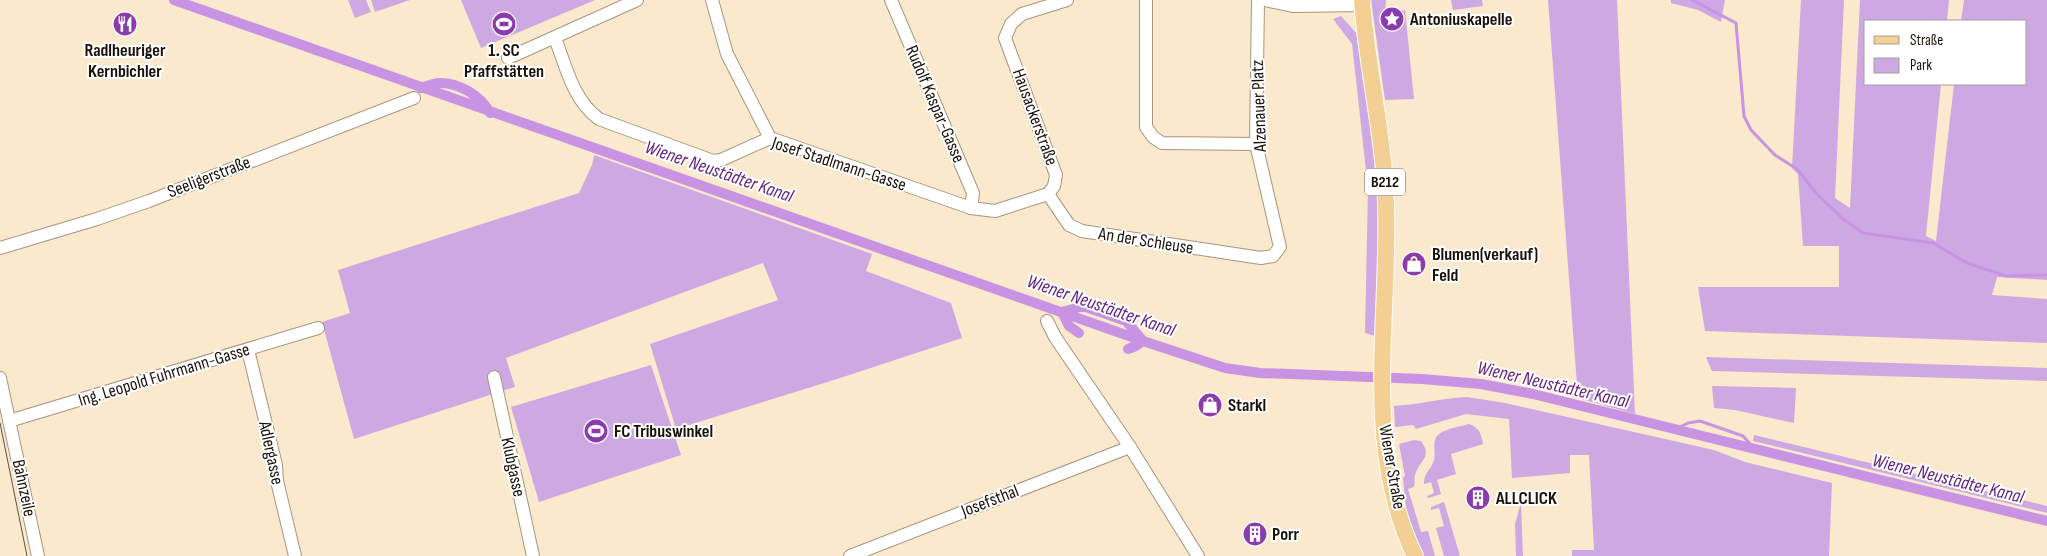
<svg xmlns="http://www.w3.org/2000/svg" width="2047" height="556" font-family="'Sofia Sans Condensed',sans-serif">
	<rect width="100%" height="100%" fill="#fbe9ce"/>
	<g fill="#cea8e2">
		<polygon points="348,0 366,0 371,12 355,18"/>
		<polygon points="371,0 410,0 375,12"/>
		<polygon points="461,0 595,0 481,48"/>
		<polygon points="1371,0 1386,0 1385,12 1405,10 1414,99 1385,100"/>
		<polygon points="1451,0 1482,0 1483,6 1453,10"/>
		<polygon points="1548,0 1617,0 1635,414 1578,398"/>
		<polygon points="1671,0 1725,0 1721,22 1698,10 1671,3"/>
		<polygon points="1801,0 1844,0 1835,198 1850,208 1860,0 1949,0 1947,21 1866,21 1866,84 1941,84 1926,236 1936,241 1954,84 2026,84 2026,21 1961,21 1964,0 2047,0 2047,280 1997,277 1992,295 2047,299 2047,343 1705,331 1698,287 1839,287 1839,246 1803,246 1798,174 1792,168"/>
		<polygon points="1341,16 1358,35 1375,157 1379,220 1375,336 1365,333 1368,189 1352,44 1333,19"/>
		<polygon points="594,155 872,254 866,271 951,303 962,338 834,380 676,429 650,344 778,300 763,263 506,358 515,387 354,439 322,322 350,313 338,270 579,193 592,165"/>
		<polygon points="1706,357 2047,368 2047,381 1712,371"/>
		<polygon points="651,365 681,455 539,502 511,407"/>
		<polygon points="1712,386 1796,388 1794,423 1735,410 1714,408"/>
		<path d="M1467 397 1505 403 1714 450 1745 462 1832 483 1829 556H1572V550H1594L1589 455H1570V473L1512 478 1509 419 1466 414 1416 429 1413 425 1395 427 1394 406C1418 405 1441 398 1467 397Z"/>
		<path d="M1469 424C1480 428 1481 434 1483 444L1451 454 1456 474 1437 480 1441 494 1428 498 1427 496 1434 493 1431 482 1424 484C1424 471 1431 471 1434 460 1436 453 1433 446 1435 440 1438 429 1459 427 1469 424Z"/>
		<polygon points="1754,435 2047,506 2047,513 1753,441"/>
		<path d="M1414 440 1421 441C1433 458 1419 460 1415 475 1414 478 1415 483 1414 487L1408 489 1421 532 1428 531 1435 556H1421L1406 512 1403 477 1405 476 1399 444Z"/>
		<polygon points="1444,502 1460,556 1444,556 1436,528 1444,526 1439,508 1431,510 1431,507"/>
		<polygon points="1521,503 1523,556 1516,556 1515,524"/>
	</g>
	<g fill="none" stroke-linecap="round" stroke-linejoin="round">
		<g stroke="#c893e2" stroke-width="3">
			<polyline points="1692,0 1736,23 1744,116 1751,130 1775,155 1797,169 1817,194 1843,219 1863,233 1933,243 1967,263 2006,276 2047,275"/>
			<polyline points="1676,429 1688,423 1700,421 1743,436 1754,448"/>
		</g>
		<g stroke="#c893e2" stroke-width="10">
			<polyline points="174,0 1143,341 1225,368 1260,373 1422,379 1481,384 1533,394 2047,521"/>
			<path d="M421 88C427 86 434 83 440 83 460 83 481 96 490 113"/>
			<polyline points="1079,333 1069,326 1062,312 1080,307 1086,307 1126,321 1143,341 1136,346 1128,349"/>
		</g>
		<defs>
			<g id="minor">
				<polyline points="712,0 727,54 770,138"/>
				<polyline points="891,0 973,193 971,208"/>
				<polyline points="1146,0 1146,127 1153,137 1162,143 1256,144"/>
				<polyline points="1265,0 1293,6 1363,5"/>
				<path d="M555 38C566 67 573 100 599 119L713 161 721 160 770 138 971 208 995 211 1048 194 1054 186 1056 175 1005 38 1011 24 1022 14 1067 0"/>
				<polyline points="508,58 637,0"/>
				<polyline points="1048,194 1069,225 1082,231 1261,258 1273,256 1280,247 1256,144 1258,0"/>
				<polyline points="0,248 97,219 149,201 414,98"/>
				<polyline points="1047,321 1055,337 1130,447 1198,556"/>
				<polyline points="248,350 276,465 277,481 295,556"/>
				<polyline points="494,377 533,556"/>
				<polyline points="0,378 38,556"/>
				<polyline points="9,421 318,328"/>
				<polyline points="850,556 1130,447"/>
			</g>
			<path id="major" d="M1362 0C1367 68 1384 135 1386 204 1390 320 1362 447 1415 556"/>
		</defs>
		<use href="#minor" stroke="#a7957d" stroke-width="14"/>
		<use href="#major" stroke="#fff" stroke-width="18"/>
		<use href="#minor" stroke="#fff" stroke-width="12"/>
		<use href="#major" stroke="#f4cf94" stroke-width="16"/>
		<polyline stroke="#5a5143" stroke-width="1" points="0,423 27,556"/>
	</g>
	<defs>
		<symbol id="sight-disc" viewBox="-11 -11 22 22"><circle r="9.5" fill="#8a3cad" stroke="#fff"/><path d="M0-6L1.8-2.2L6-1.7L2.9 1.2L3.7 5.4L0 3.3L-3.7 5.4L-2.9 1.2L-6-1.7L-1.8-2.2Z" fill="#fff"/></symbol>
		<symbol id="restaurant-disc" viewBox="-11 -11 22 22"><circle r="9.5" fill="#8a3cad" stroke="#fff"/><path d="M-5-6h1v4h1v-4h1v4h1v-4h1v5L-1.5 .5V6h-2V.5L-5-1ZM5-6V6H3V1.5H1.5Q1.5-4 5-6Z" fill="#fff"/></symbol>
		<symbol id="stadium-disc" viewBox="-11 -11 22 22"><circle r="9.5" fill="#8a3cad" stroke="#fff"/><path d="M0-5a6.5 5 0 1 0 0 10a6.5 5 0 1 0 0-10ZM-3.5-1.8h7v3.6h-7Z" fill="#fff"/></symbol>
		<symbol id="shop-disc" viewBox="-11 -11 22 22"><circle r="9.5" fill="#8a3cad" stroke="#fff"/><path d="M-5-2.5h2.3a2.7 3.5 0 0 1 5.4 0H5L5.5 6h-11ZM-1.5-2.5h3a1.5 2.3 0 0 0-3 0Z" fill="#fff"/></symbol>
		<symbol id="building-disc" viewBox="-11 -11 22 22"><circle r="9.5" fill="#8a3cad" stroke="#fff"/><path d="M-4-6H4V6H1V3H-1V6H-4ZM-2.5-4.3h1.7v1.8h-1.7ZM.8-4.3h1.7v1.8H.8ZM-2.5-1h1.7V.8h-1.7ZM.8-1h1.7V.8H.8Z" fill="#fff"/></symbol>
	</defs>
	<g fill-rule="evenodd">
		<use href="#sight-disc" x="1378" y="5" width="28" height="28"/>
		<use href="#restaurant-disc" x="111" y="10" width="28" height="28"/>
		<use href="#stadium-disc" x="490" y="10" width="28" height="28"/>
		<use href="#shop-disc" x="1400" y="250" width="28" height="28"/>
		<use href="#shop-disc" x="1196" y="391" width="28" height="28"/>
		<use href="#stadium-disc" x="582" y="417" width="28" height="28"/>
		<use href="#building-disc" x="1464" y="484" width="28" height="28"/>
		<use href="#building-disc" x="1241" y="520" width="28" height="28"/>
	</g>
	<g text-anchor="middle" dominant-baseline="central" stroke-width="4" stroke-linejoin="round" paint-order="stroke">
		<rect fill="#fff" stroke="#5d5953" stroke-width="1" x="1365" y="168.5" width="40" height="27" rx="4"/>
		<g font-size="16" font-weight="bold" fill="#181209">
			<text x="1385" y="182">B212</text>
		</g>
		<g font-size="18" font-weight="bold" fill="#181209" stroke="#fff" text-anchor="start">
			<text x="1410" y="19">Antoniuskapelle</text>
			<text x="125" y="50" text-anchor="middle">Radlheuriger<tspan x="125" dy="21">Kernbichler</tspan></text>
			<text x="504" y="50" text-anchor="middle">1. SC<tspan x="504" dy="21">Pfaffstätten</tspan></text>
			<text x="1432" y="254">Blumen(verkauf)<tspan x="1432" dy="21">Feld</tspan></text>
			<text x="1228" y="405">Starkl</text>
			<text x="614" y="431">FC Tribuswinkel</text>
			<text x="1496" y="498">ALLCLICK</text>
			<text x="1272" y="534">Porr</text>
		</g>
		<g font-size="18" fill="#181209" stroke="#fff">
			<text transform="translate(935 104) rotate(67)">Rudolf Kaspar-Gasse</text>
			<text transform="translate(1259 106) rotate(-92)">Alzenauer Platz</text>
			<text transform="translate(1035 117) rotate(70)">Hausackerstraße</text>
			<text transform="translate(839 164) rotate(18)">Josef Stadlmann-Gasse</text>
			<text transform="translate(209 177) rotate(-21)">Seeligerstraße</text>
			<text transform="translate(1146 241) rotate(9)">An der Schleuse</text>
			<text transform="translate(164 375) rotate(-17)">Ing. Leopold Fuhrmann-Gasse</text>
			<text transform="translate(271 453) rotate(78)">Adlergasse</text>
			<text transform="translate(513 467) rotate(78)">Klubgasse</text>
			<text transform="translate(1392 467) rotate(80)">Wiener Straße</text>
			<text transform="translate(24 488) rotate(78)">Bahnzeile</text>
			<text transform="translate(990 501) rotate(-21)">Josefsthal</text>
		</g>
		<g font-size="19" font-style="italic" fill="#63227f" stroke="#fff">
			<text transform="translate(719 172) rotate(19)">Wiener Neustädter Kanal</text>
			<text transform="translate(1101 306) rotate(19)">Wiener Neustädter Kanal</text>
			<text transform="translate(1553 385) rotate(13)">Wiener Neustädter Kanal</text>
			<text transform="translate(1948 479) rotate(14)">Wiener Neustädter Kanal</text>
		</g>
	</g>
	<rect x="1864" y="20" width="162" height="65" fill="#ffffff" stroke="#a3a09d"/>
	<rect x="1874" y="36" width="25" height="8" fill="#f4cf94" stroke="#a3a09d"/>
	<text x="1910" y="45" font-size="15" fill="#181209">Straße</text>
	<rect x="1874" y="58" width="25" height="15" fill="#cea8e2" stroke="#a3a09d"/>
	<text x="1910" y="70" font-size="15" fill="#181209">Park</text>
</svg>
